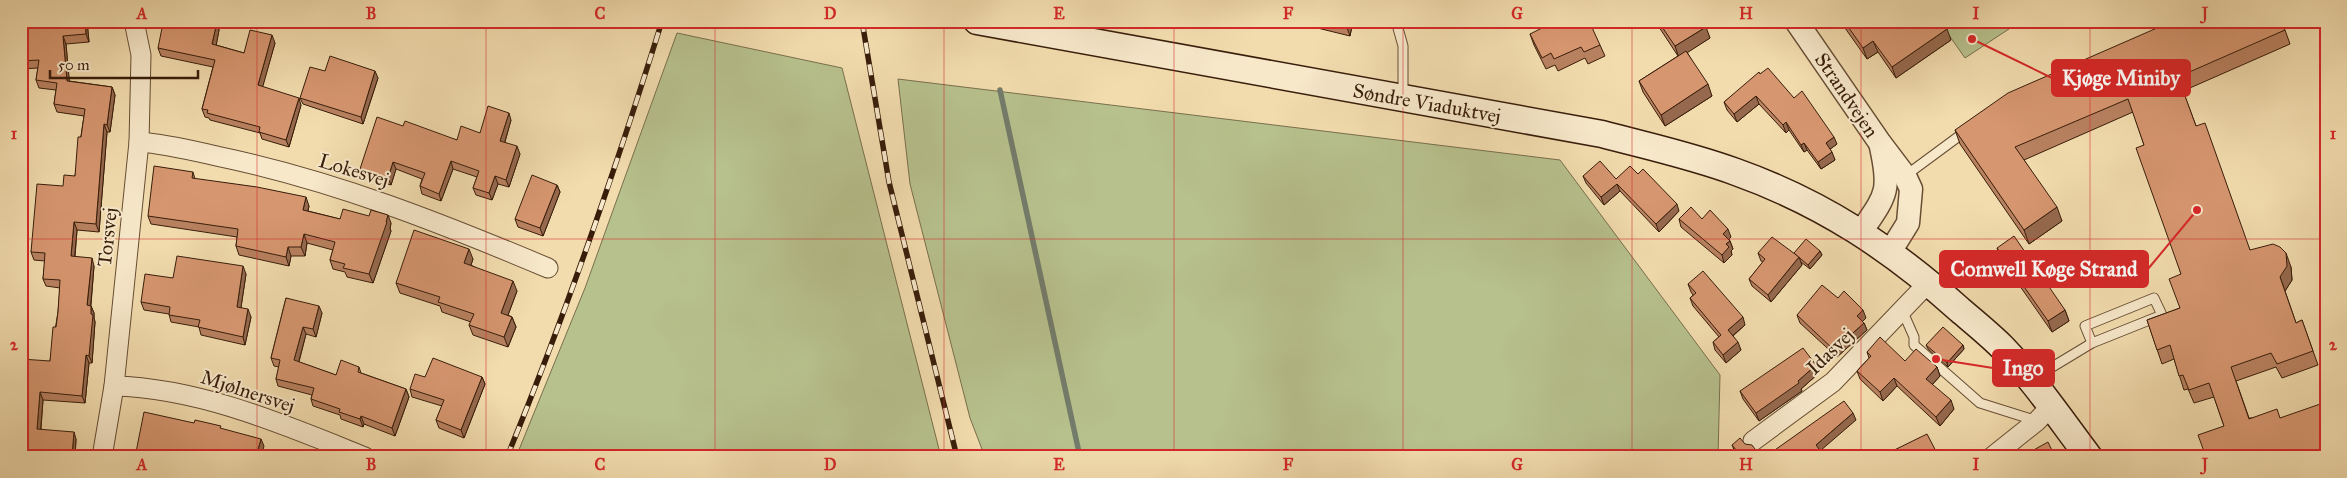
<svg xmlns="http://www.w3.org/2000/svg" width="2347" height="478" font-family="'IM FELL Great Primer',serif">
	<rect width="100%" height="100%" fill="#f2dcae"/>
	<filter id="stains"><feTurbulence type="fractalNoise" baseFrequency=".004" numOctaves="4"/><feColorMatrix values="0 0 0 0 .2 0 0 0 0 .09 0 0 0 0 .02 0 0 0 .5 -.17"/></filter>
	<radialGradient id="worn" r=".72"><stop offset=".6" stop-color="#630" stop-opacity="0"/><stop offset="1" stop-color="#630" stop-opacity=".3"/></radialGradient>
	<g fill="#b7c18d" stroke="#786f4c">
		<polygon points="1939,21 2021,21 1965,58"/>
		<polygon points="677,33 842,68 941,457 516,457 585,288"/>
		<polygon points="898,79 1560,160 1720,375 1718,457 985,457 970,418 910,184"/>
	</g>
	<g fill="none" stroke-linecap="round" stroke-linejoin="round">
		<polyline stroke="#737c6b" stroke-width="5.5" points="1000,90 1080,457"/>
		<defs>
			<g id="service">
				<polyline points="1396,21 1403,46 1403,96"/>
				<polyline points="1905,176 1966,131"/>
				<polyline points="1902,310 1914,337 1914,345 1980,403 2037,421"/>
				<polyline points="2032,378 2044,372 2092,343 2162,315 2154,298 2085,326 2092,343"/>
			</g>
			<g id="minor">
				<path d="M139 142C167 144 194 151 221 157 335 181 441 223 548 268"/>
				<path d="M114 386C200 388 285 425 365 457"/>
				<polyline points="1753,441 1833,382 1929,282"/>
				<polyline points="102,457 114,386 139,142 141,55 134,21"/>
				<polyline points="1992,457 2037,421 2051,406"/>
			</g>
			<g id="tertiary">
				<polyline points="1796,21 1880,143 1905,176 1911,189 1908,223 1890,252"/>
				<path d="M1861 232C1886 195 1891 192 1881 147"/>
			</g>
			<path id="secondary" d="M977 21 1602 134C1647 146 1693 156 1736 172 1823 203 1892 249 1960 310 1974 322 1989 334 2002 347 2034 380 2061 420 2089 457"/>
		</defs>
		<use href="#service" stroke="#664d33" stroke-width="11"/>
		<use href="#minor" stroke="#664d33" stroke-width="21"/>
		<use href="#tertiary" stroke="#664d33" stroke-width="25"/>
		<use href="#secondary" stroke="#381d0a" stroke-width="29"/>
		<use href="#service" stroke="#f7e8ca" stroke-width="9"/>
		<use href="#minor" stroke="#f7e8ca" stroke-width="19"/>
		<use href="#tertiary" stroke="#f7e8ca" stroke-width="22"/>
		<use href="#secondary" stroke="#f7e8ca" stroke-width="26"/>
		<defs>
			<g id="rail">
				<polyline points="862,21 889,182 957,457"/>
				<path d="M507 457C566 314 616 168 662 21"/>
			</g>
		</defs>
		<use href="#rail" stroke="#381d0a" stroke-width="5.5"/>
		<use href="#rail" stroke="#f7e8ca" stroke-width="4" stroke-dasharray="11" stroke-linecap="butt"/>
	</g>
	<g fill="#b88160" stroke="#381d0a">
		<polygon points="21,21 87,21 89,42 66,44 69,81 112,87 115,95 110,132 107,132 99,232 77,230 75,257 94,266 91,305 91,306 94,313 94,318 95,322 92,363 89,363 85,403 43,400 41,429 76,439 75,457 21,457 50,361 58,312 60,288 46,286 43,279 45,261 34,260 31,252 63,186 75,176 84,116 57,112 54,104 56,90 39,88 36,80 38,68 21,69"/>
		<polygon points="1289,21 1353,21 1350,36"/>
		<polygon points="1655,21 1702,21 1710,38 1687,52 1712,96 1665,126 1643,92 1639,81 1678,56"/>
		<polygon points="1840,21 1893,21 1899,29 1951,40 1896,78 1878,52 1867,59"/>
		<polygon points="217,22 219,30 216,45 244,53 275,43 262,87 301,105 289,147 262,139 260,133 210,120 209,118 205,117 202,109 213,67 161,56 158,48 189,28"/>
		<polygon points="2285,30 2290,44 2183,91 2196,126 2250,250 2291,267 2292,280 2285,291 2296,323 2302,320 2318,365 2282,378 2276,367 2236,381 2249,418 2280,418 2326,457 2224,426 2214,397 2194,403 2188,389 2184,390 2174,359 2162,364 2147,320 2180,308 2181,274 2144,145 2133,112 2024,160 2062,221 2029,244 1960,144 1955,130"/>
		<polygon points="1530,34 1600,45 1605,56 1588,64 1585,58 1558,71 1555,65 1546,69 1534,45"/>
		<polygon points="325,71 378,78 363,124 303,104 300,98"/>
		<polygon points="1760,74 1794,98 1837,144 1830,149 1835,160 1821,169 1807,150 1804,152 1789,130 1786,133 1759,104 1737,122 1727,110 1724,102"/>
		<polygon points="511,120 505,142 520,154 509,187 498,184 492,200 476,195 473,188 477,177 453,169 441,201 422,194 420,186 422,179 396,169 391,185 362,176 360,169 403,126 457,140 480,133"/>
		<polygon points="193,172 195,179 309,206 308,211 340,219 391,223 390,229 391,231 373,283 347,277 345,272 333,269 330,260 333,250 307,243 305,256 291,256 289,266 239,255 236,246 237,237 151,224 148,216"/>
		<polygon points="1638,174 1679,211 1659,232 1620,191 1604,205 1586,183 1583,176 1616,179"/>
		<polygon points="557,185 560,192 543,236 518,227 515,219"/>
		<polygon points="1679,219 1702,219 1731,237 1729,239 1730,241 1733,249 1731,251 1732,255 1724,263 1681,227"/>
		<polygon points="1997,248 2065,310 2069,321 2052,332 2001,259"/>
		<polygon points="1820,251 1822,255 1810,269 1801,262 1802,265 1771,302 1752,286 1749,279 1763,262 1761,261 1758,253 1794,254"/>
		<polygon points="473,259 471,265 517,291 508,315 512,317 516,327 508,347 473,335 469,325 471,322 442,312 440,306 400,293 396,283"/>
		<polygon points="246,274 241,307 251,317 245,345 201,335 199,327 171,322 169,314 144,310 141,302 173,278"/>
		<polygon points="1688,284 1745,325 1733,336 1741,350 1726,363 1715,350 1713,342 1719,337 1693,306 1690,298 1693,295 1691,292"/>
		<polygon points="286,298 322,313 316,337 306,334 299,362 336,375 359,367 361,373 406,389 409,397 395,436 364,424 363,427 341,419 340,415 313,406 311,399 312,395 278,386 276,379 279,367 274,366 271,358"/>
		<polygon points="1838,298 1866,318 1862,321 1864,323 1867,330 1837,357 1800,323 1797,315"/>
		<polygon points="1926,345 1963,345 1964,349 1948,367 1928,349"/>
		<polygon points="1867,352 1905,361 1937,367 1940,376 1932,385 1954,409 1940,426 1897,386 1883,401 1860,379 1857,371 1869,358"/>
		<polygon points="1816,365 1819,373 1801,389 1802,391 1759,421 1743,399 1740,391"/>
		<polygon points="425,377 482,377 485,384 464,438 439,428 436,420 442,406 412,397 410,389"/>
		<polygon points="1732,445 1761,457 1738,457 1735,452"/>
	</g>
	<g fill="#96694e" stroke="#381d0a">
		<polygon points="85,21 87,21 89,42 86,34"/>
		<polygon points="1345,21 1353,21 1350,36 1345,22"/>
		<polygon points="217,22 219,30 215,52 212,44"/>
		<polygon points="1706,27 1710,38 1679,58 1675,46"/>
		<polygon points="1947,29 1951,40 1896,78 1892,67"/>
		<polygon points="272,35 275,43 261,93 258,85"/>
		<polygon points="63,36 66,44 70,88 67,81"/>
		<polygon points="1873,41 1878,52 1867,59 1863,48"/>
		<polygon points="375,71 378,78 363,124 361,117"/>
		<polygon points="1708,84 1712,96 1665,126 1661,115"/>
		<polygon points="112,87 115,95 110,132 107,125"/>
		<polygon points="1756,96 1759,104 1737,122 1734,114"/>
		<polygon points="299,98 301,105 289,147 286,140"/>
		<polygon points="509,113 511,120 503,148 500,141"/>
		<polygon points="1786,122 1789,130 1786,133 1783,125"/>
		<polygon points="104,124 107,132 99,232 96,224"/>
		<polygon points="1834,137 1837,144 1829,150 1826,143"/>
		<polygon points="1804,143 1807,150 1804,152 1801,145"/>
		<polygon points="517,146 520,154 509,187 506,180"/>
		<polygon points="1832,152 1835,160 1821,169 1818,162"/>
		<polygon points="451,161 453,169 441,201 439,194"/>
		<polygon points="393,162 396,169 391,185 388,178"/>
		<polygon points="495,176 498,184 492,200 489,193"/>
		<polygon points="1617,184 1620,191 1604,205 1601,197"/>
		<polygon points="557,185 560,192 543,236 540,228"/>
		<polygon points="306,197 309,206 306,219 303,210"/>
		<polygon points="1677,204 1679,211 1659,232 1656,224"/>
		<polygon points="2057,207 2062,221 2029,244 2024,230"/>
		<polygon points="388,215 391,223 390,229 391,231 373,283 369,274"/>
		<polygon points="74,222 77,230 74,264 71,256"/>
		<polygon points="1728,229 1731,237 1726,242 1723,234"/>
		<polygon points="304,234 307,243 305,256 301,247"/>
		<polygon points="1730,241 1733,249 1731,251 1732,255 1724,263 1722,255 1726,244"/>
		<polygon points="288,247 291,256 289,266 286,257"/>
		<polygon points="469,249 473,259 468,273 464,263"/>
		<polygon points="1820,251 1822,255 1810,269 1808,265"/>
		<polygon points="2286,253 2291,267 2292,280 2285,291 2280,277"/>
		<polygon points="1799,257 1802,265 1771,302 1768,295"/>
		<polygon points="92,258 94,266 90,313 87,305"/>
		<polygon points="243,266 246,274 240,314 237,307"/>
		<polygon points="513,281 517,291 505,323 501,313"/>
		<polygon points="91,306 94,313 94,318 95,322 92,363 89,356"/>
		<polygon points="319,306 322,313 316,337 313,329"/>
		<polygon points="248,309 251,317 245,345 243,337"/>
		<polygon points="1863,310 1866,318 1860,324 1857,316"/>
		<polygon points="2065,310 2069,321 2052,332 2048,321"/>
		<polygon points="512,317 516,327 508,347 504,337"/>
		<polygon points="1743,317 1745,325 1731,337 1728,330"/>
		<polygon points="1864,323 1867,330 1837,357 1834,350"/>
		<polygon points="303,327 306,334 297,368 294,360"/>
		<polygon points="1738,342 1741,350 1726,363 1723,355"/>
		<polygon points="1963,345 1964,349 1948,367 1947,363"/>
		<polygon points="86,355 89,363 85,403 82,396"/>
		<polygon points="1816,365 1819,373 1801,389 1802,391 1759,421 1756,413 1798,381"/>
		<polygon points="1937,367 1940,376 1929,388 1926,379"/>
		<polygon points="482,377 485,384 464,438 461,430"/>
		<polygon points="1894,378 1897,386 1883,401 1880,392"/>
		<polygon points="406,389 409,397 395,436 392,428"/>
		<polygon points="40,392 43,400 40,436 37,429"/>
		<polygon points="1951,400 1954,409 1940,426 1936,417"/>
		<polygon points="1853,413 1856,420 1820,451 1821,456 1808,457 1816,445"/>
		<polygon points="361,416 364,424 363,427 360,419"/>
		<polygon points="74,432 76,439 75,457 72,457"/>
		<polygon points="261,439 264,446 261,457 257,453"/>
	</g>
	<g fill="#d69670" stroke="#381d0a">
		<polygon points="21,21 85,21 86,34 63,36 67,81 112,87 107,125 104,124 96,224 74,222 71,256 92,258 87,305 91,306 91,314 93,315 89,356 86,355 82,396 40,392 37,429 74,432 72,456 23,452 23,457 21,457 21,359 50,361 53,327 56,327 58,312 60,280 43,279 45,253 31,252 37,184 63,186 64,175 75,176 78,137 81,137 85,109 54,104 57,83 36,80 39,60 21,61"/>
		<polygon points="190,21 215,21 217,22 212,44 244,53 250,30 272,35 258,85 299,98 286,140 259,132 260,127 207,113 208,110 202,109 215,60 158,48 163,23 189,28"/>
		<polygon points="1556,21 1589,21 1600,45 1584,52 1581,47 1554,59 1551,53 1542,58 1530,34"/>
		<polygon points="1658,21 1702,21 1706,27 1675,46"/>
		<polygon points="1844,21 1893,21 1899,29 1911,21 1942,21 1947,29 1892,67 1873,41 1863,48"/>
		<polygon points="2173,21 2281,21 2285,30 2178,77 2196,126 2205,123 2250,250 2273,244 2280,247 2286,253 2287,266 2280,277 2296,323 2302,320 2313,351 2277,364 2271,353 2231,367 2249,419 2277,409 2280,418 2326,402 2326,457 2206,457 2198,435 2224,426 2209,383 2189,390 2183,375 2179,376 2170,345 2157,350 2147,320 2180,308 2169,279 2181,274 2136,148 2144,145 2128,99 2015,147 2057,207 2024,230 1955,130 2008,93"/>
		<polygon points="1686,51 1708,84 1661,115 1639,81"/>
		<polygon points="330,56 375,71 361,117 300,98 310,67 325,71"/>
		<polygon points="1768,68 1794,98 1802,91 1834,137 1826,143 1832,152 1818,162 1804,143 1801,145 1786,122 1783,125 1756,96 1734,114 1724,102 1759,72 1760,74"/>
		<polygon points="488,106 509,113 500,141 517,146 506,180 495,176 489,193 473,188 479,171 451,161 439,194 420,186 425,173 393,162 388,178 360,169 377,117 403,126 405,121 457,140 461,126 480,133"/>
		<polygon points="1600,161 1616,179 1630,166 1638,174 1643,169 1677,204 1656,224 1617,184 1601,197 1583,176"/>
		<polygon points="154,166 193,172 192,178 257,187 306,197 303,210 340,219 343,209 369,216 371,210 388,215 386,222 387,222 369,274 343,268 345,264 330,260 335,242 304,234 301,247 288,247 286,257 236,246 238,229 148,216"/>
		<polygon points="532,175 557,185 540,228 515,219"/>
		<polygon points="1691,207 1702,219 1710,210 1728,229 1723,234 1730,241 1726,244 1729,247 1722,255 1679,219"/>
		<polygon points="414,230 469,249 464,263 513,281 501,313 512,317 504,337 469,325 474,314 438,302 440,297 396,283"/>
		<polygon points="2014,236 2065,310 2048,321 1997,248"/>
		<polygon points="1772,237 1799,257 1768,295 1749,279 1765,259 1758,253"/>
		<polygon points="1806,239 1820,251 1808,265 1794,253"/>
		<polygon points="177,256 243,266 237,307 248,309 243,337 198,327 200,320 169,315 170,307 141,302 145,274 173,278"/>
		<polygon points="1703,271 1743,317 1728,330 1738,342 1723,355 1713,342 1721,335 1690,298 1696,293 1688,284"/>
		<polygon points="1822,285 1838,298 1844,291 1863,310 1857,316 1864,323 1834,350 1797,315"/>
		<polygon points="286,298 319,306 313,329 303,327 294,360 336,375 341,360 359,367 358,372 406,389 392,428 361,416 360,419 339,412 340,409 311,399 314,388 276,379 280,360 271,358"/>
		<polygon points="1943,327 1963,345 1947,363 1926,345"/>
		<polygon points="1880,337 1905,361 1916,349 1937,367 1926,379 1951,400 1936,417 1894,378 1880,392 1857,371 1871,356 1867,352"/>
		<polygon points="1803,348 1816,365 1798,381 1799,383 1756,413 1740,391"/>
		<polygon points="433,358 482,377 461,430 436,420 444,400 410,389 415,374 425,377"/>
		<polygon points="1844,401 1853,413 1816,445 1819,449 1808,457 1765,457"/>
		<polygon points="144,412 194,423 195,420 221,426 220,428 261,439 257,453 267,457 135,457"/>
		<polygon points="1927,434 1938,455 1934,457 1880,457"/>
		<polygon points="1740,438 1745,444 1752,445 1761,457 1742,457 1732,445"/>
		<polygon points="2048,442 2055,457 2021,457"/>
	</g>
	<path fill="none" stroke="#d62828" stroke-width="1" stroke-opacity="0.55" d="M257 21V457M486 21V457M715 21V457M944 21V457M1174 21V457M1403 21V457M1632 21V457M1861 21V457M2090 21V457M21 239H2326"/>
	<g text-anchor="middle" dominant-baseline="central" stroke-width="4" stroke-linejoin="round" paint-order="stroke">
		<g font-size="20" fill="#381d0a" stroke="#f7e8ca">
			<text transform="translate(1847 95) rotate(56)">Strandvejen</text>
			<text transform="translate(1427 103) rotate(10)">Søndre Viaduktvej</text>
			<text transform="translate(354 170) rotate(17)">Lokesvej</text>
			<text transform="translate(107 237) rotate(-84)">Torsvej</text>
			<text transform="translate(1830 351) rotate(-44)">Idasvej</text>
			<text transform="translate(248 391) rotate(18)">Mjølnersvej</text>
		</g>
	</g>
	<path fill="none" stroke="#d62828" stroke-width="2" d="M1972 39L2052 78M2197 210L2148 269M1936 359L1993 368"/>
	<g fill="#d62828" stroke="#f7e8ca" stroke-width="2">
		<circle cx="1972" cy="39" r="5"/>
		<circle cx="2197" cy="210" r="5"/>
		<circle cx="1936" cy="359" r="5"/>
	</g>
	<g fill="#d62828" stroke="#d62828" stroke-width="2">
		<rect x="2052" y="60" width="138" height="36" rx="5"/>
		<rect x="1940" y="251" width="208" height="36" rx="5"/>
		<rect x="1993" y="350" width="61" height="36" rx="5"/>
	</g>
	<g font-size="21" text-anchor="middle" font-weight="bold" fill="#fff">
		<text x="2121" y="85">Kjøge Miniby</text>
		<text x="2044" y="276">Comwell Køge Strand</text>
		<text x="2023" y="375">Ingo</text>
	</g>
	<rect width="2347" height="478" fill="none" stroke="#f2dcae" stroke-width="55"/>
	<path d="M50 70v8h148v-8" fill="none" stroke="#381d0a" stroke-width="2.5"/>
	<text x="58" y="70" font-size="15" fill="#381d0a" stroke="#f7e8ca" stroke-width="4" paint-order="stroke">50 m</text>
	<rect x="28" y="28" width="2292" height="422" fill="none" stroke="#d62828" stroke-width="2"/>
	<g font-size="16" text-anchor="middle" font-weight="bold" fill="#d62828">
		<text x="142" y="19">A</text>
		<text x="371" y="19">B</text>
		<text x="600" y="19">C</text>
		<text x="830" y="19">D</text>
		<text x="1059" y="19">E</text>
		<text x="1288" y="19">F</text>
		<text x="1517" y="19">G</text>
		<text x="1746" y="19">H</text>
		<text x="1976" y="19">I</text>
		<text x="2205" y="19">J</text>
		<text x="14" y="139">1</text>
		<text x="2333" y="139">1</text>
		<text x="14" y="350">2</text>
		<text x="2333" y="350">2</text>
		<text x="142" y="470">A</text>
		<text x="371" y="470">B</text>
		<text x="600" y="470">C</text>
		<text x="830" y="470">D</text>
		<text x="1059" y="470">E</text>
		<text x="1288" y="470">F</text>
		<text x="1517" y="470">G</text>
		<text x="1746" y="470">H</text>
		<text x="1976" y="470">I</text>
		<text x="2205" y="470">J</text>
	</g>
	<rect width="100%" height="100%" filter="url(#stains)"/>
	<rect width="100%" height="100%" fill="url(#worn)"/>
</svg>
